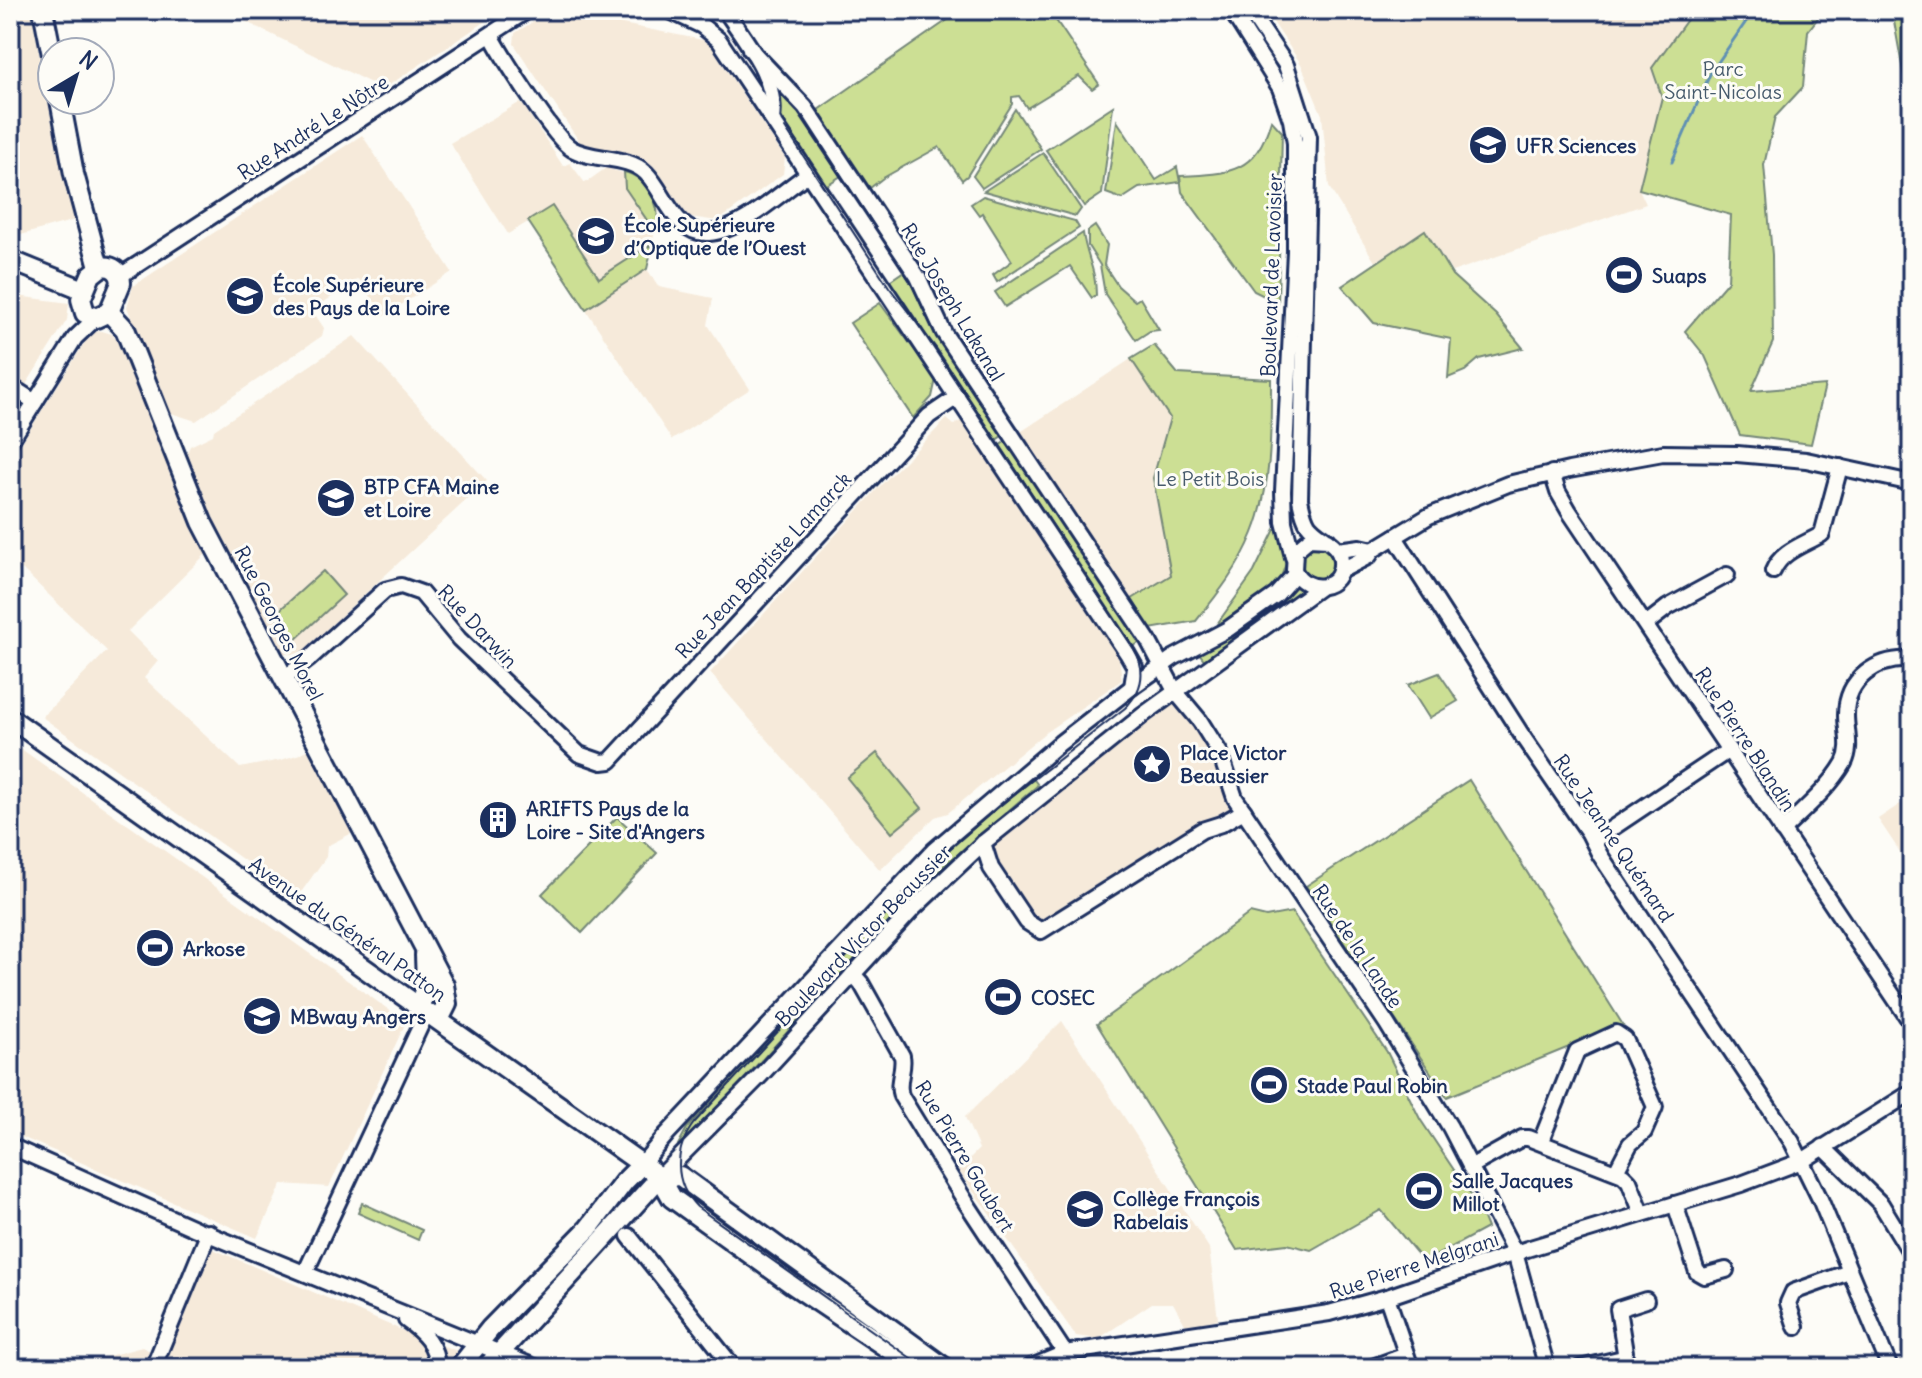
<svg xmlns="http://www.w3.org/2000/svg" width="1922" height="1378" font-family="Delius,sans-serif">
	<rect width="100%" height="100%" fill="#fdfcf7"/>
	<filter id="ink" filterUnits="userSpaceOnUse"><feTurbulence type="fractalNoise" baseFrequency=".0125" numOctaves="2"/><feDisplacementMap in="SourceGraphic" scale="16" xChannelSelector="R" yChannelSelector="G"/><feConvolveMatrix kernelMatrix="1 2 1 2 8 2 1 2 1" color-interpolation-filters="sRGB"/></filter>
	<g filter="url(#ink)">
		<g fill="#f6eada">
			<polygon points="10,10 31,10 60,163 75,220 10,238"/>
			<polygon points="222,10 503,10 383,89"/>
			<polygon points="552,10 708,41 714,46 722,63 785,158 783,174 718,221 683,216 654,173 583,147 514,44 515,33"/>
			<polygon points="1265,10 1694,10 1652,68 1662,97 1639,189 1646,204 1452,272 1425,230 1375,262 1329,187 1322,115 1301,64"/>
			<polygon points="519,103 523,105 563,166 570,163 585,183 606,168 637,177 659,211 647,269 659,287 713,298 708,325 750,389 672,440 528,222 508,234 450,143"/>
			<polygon points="362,135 452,272 384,316 359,279 312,310 324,328 322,336 196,421 168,412 127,307 133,286"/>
			<polygon points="10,295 69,303 67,320 10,410"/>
			<polygon points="102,331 112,334 118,341 187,513 207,553 128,631 158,661 144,678 240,768 281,760 300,754 310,748 354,832 327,846 326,857 297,898 42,717 107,651 22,569 10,580 10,461 87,339 95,332"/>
			<polygon points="354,336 487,481 299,655 280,653 244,583 249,577 243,566 236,567 208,512 188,463 187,453 190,446 213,435 214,430"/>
			<polygon points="1131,359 1170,418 1153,478 1171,575 1129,601 1019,433"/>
			<polygon points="947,419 954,425 962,420 1119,657 1122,680 1046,732 948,813 935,817 880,870 710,673 880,486"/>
			<polygon points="1171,698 1210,749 1236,807 1035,941 975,858"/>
			<polygon points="10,741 406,1022 329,1187 282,1184 257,1238 10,1132"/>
			<polygon points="1912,796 1912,870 1878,819"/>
			<polygon points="1062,1021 1209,1248 1218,1319 1186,1326 1173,1303 1152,1303 1098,1339 1076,1336 958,1170 979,1149 965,1117"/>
			<polygon points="213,1249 413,1335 505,1368 63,1368 142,1347 150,1351 193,1250"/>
		</g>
		<g fill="#ccdf94" stroke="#748779" stroke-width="2">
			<polygon points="962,10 1049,10 1099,84 1092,89 1079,76 1027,108 1019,96 1012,97 1012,104 967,176 962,180 939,147 883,178 870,188 818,110"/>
			<polygon points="1694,10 1824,10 1808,31 1803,87 1775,117 1764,165 1772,255 1773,342 1751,391 1825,385 1811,444 1740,435 1705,356 1685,331 1728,281 1731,215 1639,189 1662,97 1652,68"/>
			<polygon points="1892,10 1912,10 1912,122 1911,116"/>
			<polygon points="773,81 787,93 844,174 822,188 778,117"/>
			<polygon points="1113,106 1102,194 1084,206 1046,150"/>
			<polygon points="1015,109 1041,149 982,188 973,176"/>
			<path d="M1271 120 1282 132 1278 303 1254 291 1182 192 1180 176C1230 174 1256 173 1271 120Z"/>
			<polygon points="1117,121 1156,180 1177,167 1180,182 1139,188 1122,199 1106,193"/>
			<polygon points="1043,153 1081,209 1076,216 984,191"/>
			<path d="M624 172C646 177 661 204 657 225L649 223 625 188Z"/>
			<polygon points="983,196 1075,221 1079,228 997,282 993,275 1012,261 982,213 979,215 971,204"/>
			<polygon points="552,206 599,278 649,246 652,247 647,269 586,309 528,221"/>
			<polygon points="1095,226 1107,245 1104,265 1118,286 1135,301 1140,298 1159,330 1150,331 1136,340 1105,294 1100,265 1088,246 1088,231"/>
			<polygon points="1425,230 1452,275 1496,315 1523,348 1479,359 1465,371 1448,378 1451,339 1374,323 1342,286"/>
			<path d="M1083 233C1086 257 1096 269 1096 295L1092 298 1070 266 1005 307 995 292Z"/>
			<polygon points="907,269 1005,434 993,442 885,284"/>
			<polygon points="880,303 936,379 932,397 913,418 850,323"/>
			<path d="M1154 345 1178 374 1271 379C1271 429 1272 486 1253 533 1240 566 1218 594 1196 621L1150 629 1132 599 1171 575 1153 478 1170 418 1131 359Z"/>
			<polygon points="1009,439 1142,641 1129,649 996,448"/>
			<polygon points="1278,523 1288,558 1278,585 1217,628 1217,624 1254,572"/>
			<circle cx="1318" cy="563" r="17"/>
			<polygon points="323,571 344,595 296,639 274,615"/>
			<polygon points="1294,582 1307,591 1205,661 1199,653 1288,593"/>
			<polygon points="1439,673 1458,701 1429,718 1408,685"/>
			<polygon points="877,753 922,808 892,833 847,778"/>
			<polygon points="1032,777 1038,785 943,867 828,988 821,981 938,857"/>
			<polygon points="1469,780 1623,1025 1447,1097 1306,886"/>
			<polygon points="617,817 657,853 582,933 542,894"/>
			<polygon points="1292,912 1387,1052 1420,1119 1478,1206 1487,1228 1424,1262 1381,1210 1311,1250 1287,1244 1237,1250 1097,1024 1250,913 1266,917"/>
			<polygon points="816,986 823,993 681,1148 678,1145 687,1128"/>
			<polygon points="362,1203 422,1230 418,1240 358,1213"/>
		</g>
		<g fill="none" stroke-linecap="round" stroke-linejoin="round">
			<polyline stroke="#5f90b4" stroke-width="3" points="1672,162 1710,74 1754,10"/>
			<defs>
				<g id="street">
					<polyline points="668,10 702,26 719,40 1127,653 1135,667 1132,687"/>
					<path d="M725 10C746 42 778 78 772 119"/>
					<polyline points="1231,10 1280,88 1291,120 1295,143 1295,251 1283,491 1284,522 1293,557"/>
					<path d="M1249 10 1286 65 1309 137 1300 499C1302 508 1303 516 1308 524 1318 538 1340 542 1341 561 1343 591 1306 595 1294 570L1295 551 1309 539 1328 540"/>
					<path d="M491 35C503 57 554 139 572 149 593 161 628 155 646 173 666 193 674 235 709 233 741 231 781 192 808 174"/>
					<polyline points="750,49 805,107 918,277 944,333 1148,640 1175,691 1200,721 1220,753 1235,798 1387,1024 1450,1127 1515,1253 1547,1368"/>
					<polyline points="120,276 528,10"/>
					<polyline points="10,386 35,402"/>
					<polyline points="10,442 75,338 96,318"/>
					<polyline points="1552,473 1558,492 1569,511 1912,1024"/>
					<polyline points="1395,537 1525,740 1589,833 1600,855 1792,1142 1820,1199 1890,1368"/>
					<polyline points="1338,550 1360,547 1373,550"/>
					<polyline points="1340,571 1369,556 1373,550 1429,516 1508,484 1569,470 1663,453 1737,454 1806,460 1912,483"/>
					<path d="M1773 571C1781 551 1804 545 1822 534L1840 467"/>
					<polyline points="1646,624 1668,607 1727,575"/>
					<polyline points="283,679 309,659 385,590 401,586 421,593 459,639 579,754 602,762 610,761 929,416 957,397"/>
					<path d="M1782 831C1802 811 1829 789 1844 763 1852 748 1846 732 1846 715 1846 679 1877 657 1912 660"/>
					<polyline points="1593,841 1729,750"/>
					<polyline points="983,843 991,868 1027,922 1041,931 1202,830 1221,824 1244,811"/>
					<path d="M853 974 861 983 902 1056C905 1070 896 1081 901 1096L967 1204 1065 1353"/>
					<polyline points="1541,1141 1577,1051 1616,1033 1625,1039 1655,1107 1644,1132 1630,1144 1616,1171"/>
					<polyline points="10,1146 196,1229 537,1368"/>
					<polyline points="1823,1147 1881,1204 1912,1255"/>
					<polyline points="642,1164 667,1134 934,850 1060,743 1132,687 1173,658 1228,629 1276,595 1295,574"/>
					<polyline points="1470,1167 1522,1138 1528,1138 1623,1175 1629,1181 1642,1213"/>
					<polyline points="660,1177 761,1075 913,909 983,843 1143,715 1320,587"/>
					<polyline points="1675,1204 1697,1272 1704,1276 1726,1270"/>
					<polyline points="629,1236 734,1368"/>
					<polyline points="305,1273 427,1012"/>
					<polyline points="1387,1297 1411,1368"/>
					<path d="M406 1320C423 1332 437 1345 437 1368"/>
					<polyline points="1796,1327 1788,1303 1793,1292 1849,1272"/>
					<polyline points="153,1368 209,1232"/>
					<polyline points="1029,1368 1065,1353 1329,1313 1387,1297 1527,1249 1741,1184 1802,1161 1912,1092"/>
					<polyline points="1370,1368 1406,1355"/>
					<polyline points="1580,1368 1623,1358 1625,1352 1618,1309 1646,1300"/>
				</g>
				<g id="secondary">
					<polyline points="43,10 52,55"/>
					<polyline points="60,100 74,174 99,267"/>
					<polyline points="10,260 84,290"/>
					<path d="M101 267C112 265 121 271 121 283L109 312 96 318 85 313 81 299 91 275Z"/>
					<polyline points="109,312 125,329 202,522 444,985 447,1004 439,1020"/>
					<polyline points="10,718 660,1177 672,1198 792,1284 917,1368"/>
					<polyline points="421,1008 426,984 425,955"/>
					<polyline points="660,1177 680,1176 945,1368"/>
					<polyline points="459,1368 490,1329 588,1229 624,1182 642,1164"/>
					<polyline points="486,1368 660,1177"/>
				</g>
			</defs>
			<use href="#street" stroke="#1b2f5e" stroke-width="20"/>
			<use href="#secondary" stroke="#1b2f5e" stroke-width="24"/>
			<use href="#street" stroke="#fdfcf7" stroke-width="14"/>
			<use href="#secondary" stroke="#fdfcf7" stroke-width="18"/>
			<g stroke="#1b2f5e" stroke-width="2">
				<polyline points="803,116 910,281 935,333"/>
				<path d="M785 128 889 287 936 348 1134 649C1147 671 1142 691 1125 708L993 811 943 855 863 939 694 1123C674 1149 673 1183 697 1207L925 1368"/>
			</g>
		</g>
	</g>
	<defs>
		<symbol id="university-disc" viewBox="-11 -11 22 22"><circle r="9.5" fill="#1b2f5e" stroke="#fdfcf7"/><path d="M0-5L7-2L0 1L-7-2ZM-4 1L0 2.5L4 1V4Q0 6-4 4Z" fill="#fff"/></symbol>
		<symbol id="stadium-disc" viewBox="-11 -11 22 22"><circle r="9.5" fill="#1b2f5e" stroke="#fdfcf7"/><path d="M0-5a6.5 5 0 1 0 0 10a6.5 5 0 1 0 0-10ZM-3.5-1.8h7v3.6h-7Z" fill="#fff"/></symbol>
		<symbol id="sight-disc" viewBox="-11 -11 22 22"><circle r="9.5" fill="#1b2f5e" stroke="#fdfcf7"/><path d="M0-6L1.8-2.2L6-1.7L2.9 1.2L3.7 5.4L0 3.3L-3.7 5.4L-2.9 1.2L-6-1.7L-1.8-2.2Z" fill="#fff"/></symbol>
		<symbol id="building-disc" viewBox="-11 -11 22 22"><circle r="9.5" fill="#1b2f5e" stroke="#fdfcf7"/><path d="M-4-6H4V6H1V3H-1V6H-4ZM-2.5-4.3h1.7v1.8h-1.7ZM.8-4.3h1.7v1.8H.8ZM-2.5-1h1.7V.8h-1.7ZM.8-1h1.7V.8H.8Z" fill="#fff"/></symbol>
		<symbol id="school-disc" viewBox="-11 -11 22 22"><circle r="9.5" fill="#1b2f5e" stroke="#fdfcf7"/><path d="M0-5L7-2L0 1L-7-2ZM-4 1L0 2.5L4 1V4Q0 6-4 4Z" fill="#fff"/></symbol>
	</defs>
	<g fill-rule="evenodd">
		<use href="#university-disc" x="1466" y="123" width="44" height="44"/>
		<use href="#university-disc" x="574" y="214" width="44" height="44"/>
		<use href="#stadium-disc" x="1602" y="253" width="44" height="44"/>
		<use href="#university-disc" x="223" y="274" width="44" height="44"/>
		<use href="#university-disc" x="314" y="476" width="44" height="44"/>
		<use href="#sight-disc" x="1130" y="742" width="44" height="44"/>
		<use href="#building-disc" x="476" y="798" width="44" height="44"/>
		<use href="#stadium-disc" x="133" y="926" width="44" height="44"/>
		<use href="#stadium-disc" x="981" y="975" width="44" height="44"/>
		<use href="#university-disc" x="240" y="994" width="44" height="44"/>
		<use href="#stadium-disc" x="1247" y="1063" width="44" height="44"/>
		<use href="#stadium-disc" x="1402" y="1169" width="44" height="44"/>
		<use href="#school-disc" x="1063" y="1187" width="44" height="44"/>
	</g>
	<g text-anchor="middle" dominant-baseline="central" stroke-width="6" stroke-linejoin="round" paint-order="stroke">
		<g font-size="20" fill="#475b6c" stroke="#fdfcf7">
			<text x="1723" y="68">Parc<tspan x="1723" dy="23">Saint-Nicolas</tspan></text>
			<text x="1210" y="478">Le Petit Bois</text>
		</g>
		<g font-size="20" fill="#1b2f5e" stroke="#fdfcf7">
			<text transform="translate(313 127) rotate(-33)">Rue André Le Nôtre</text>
			<text transform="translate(1271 275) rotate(-88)">Boulevard de Lavoisier</text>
			<text transform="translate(953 302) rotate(59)">Rue Joseph Lakanal</text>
			<text transform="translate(763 565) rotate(-47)">Rue Jean Baptiste Lamarck</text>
			<text transform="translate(279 623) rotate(63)">Rue Georges Morel</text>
			<text transform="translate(478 626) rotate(47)">Rue Darwin</text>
			<text transform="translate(1746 739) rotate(57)">Rue Pierre Blandin</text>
			<text transform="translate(1614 838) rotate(56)">Rue Jeanne Quémard</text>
			<text transform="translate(348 929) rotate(35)">Avenue du Général Patton</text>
			<text transform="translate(863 935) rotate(-46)">Boulevard Victor Beaussier</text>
			<text transform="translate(1358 946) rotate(56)">Rue de la Lande</text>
			<text transform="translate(965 1156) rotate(59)">Rue Pierre Gaubert</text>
			<text transform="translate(1414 1265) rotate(-18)">Rue Pierre Melgrani</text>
		</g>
		<g font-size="20" font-weight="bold" fill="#1b2f5e" stroke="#fdfcf7" text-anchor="start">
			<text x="1516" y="145">UFR Sciences</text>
			<text x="624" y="224">École Supérieure<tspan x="624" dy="23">d’Optique de l’Ouest</tspan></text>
			<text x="1652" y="275">Suaps</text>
			<text x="273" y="284">École Supérieure<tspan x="273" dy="23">des Pays de la Loire</tspan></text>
			<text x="364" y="486">BTP CFA Maine<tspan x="364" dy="23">et Loire</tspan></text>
			<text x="1180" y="752">Place Victor<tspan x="1180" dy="23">Beaussier</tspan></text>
			<text x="526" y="808">ARIFTS Pays de la<tspan x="526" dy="23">Loire - Site d'Angers</tspan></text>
			<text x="183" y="948">Arkose</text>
			<text x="1031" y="997">COSEC</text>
			<text x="290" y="1016">MBway Angers</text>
			<text x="1297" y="1085">Stade Paul Robin</text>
			<text x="1452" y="1180">Salle Jacques<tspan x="1452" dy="23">Millot</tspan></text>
			<text x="1113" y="1198">Collège François<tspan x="1113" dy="23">Rabelais</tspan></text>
		</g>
	</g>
	<rect width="1922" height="1378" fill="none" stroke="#fdfcf7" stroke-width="40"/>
	<rect x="20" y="20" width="1882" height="1338" fill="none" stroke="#1b2f5e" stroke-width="3" filter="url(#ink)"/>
	<g transform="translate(76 76) rotate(38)"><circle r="38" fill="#fdfcf7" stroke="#a3aaba" stroke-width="2"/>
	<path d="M0-6L14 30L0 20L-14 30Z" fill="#1b2f5e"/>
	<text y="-12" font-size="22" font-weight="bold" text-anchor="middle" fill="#1b2f5e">N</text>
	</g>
</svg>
